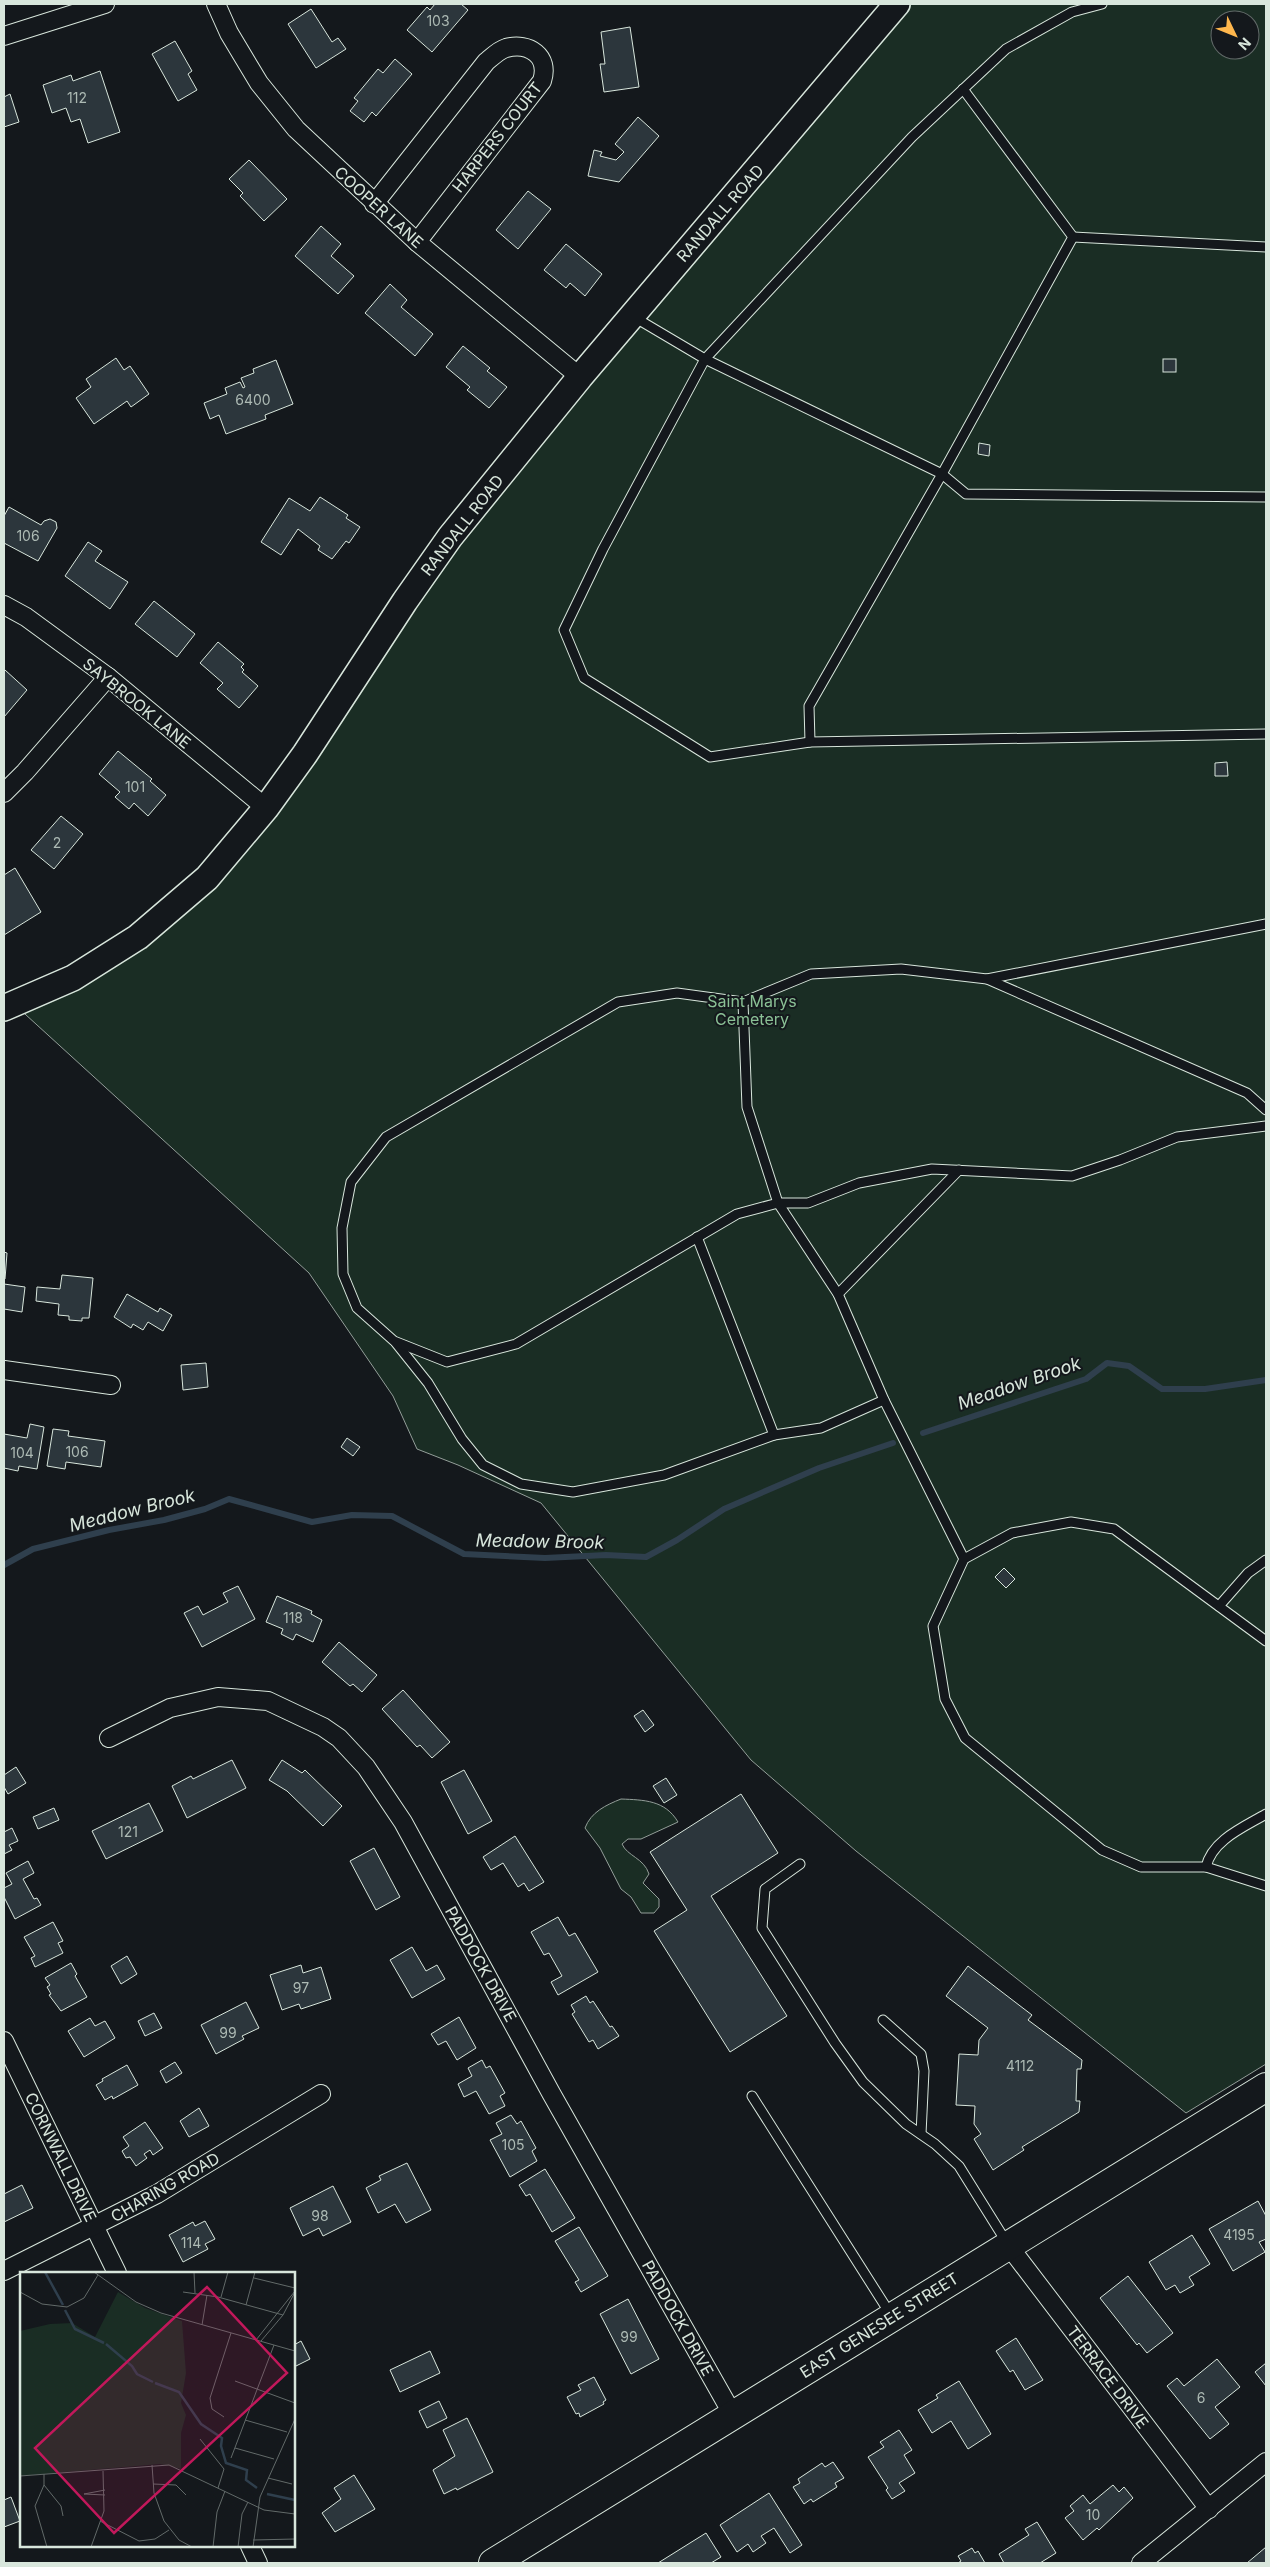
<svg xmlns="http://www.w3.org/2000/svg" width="1270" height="2567" font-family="Inter,sans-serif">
	<rect width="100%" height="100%" fill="#14181c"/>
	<g fill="#1a2d24" stroke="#939e99" fill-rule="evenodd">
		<path d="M897 4H1266V2064L1186 2113 856 1851 751 1760 541 1503 458 1465 417 1449 393 1396 309 1273 14 1004 207 878 405 601ZM1220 20H1250V50H1220Z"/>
		<path d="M621 1799C644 1800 665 1800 678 1822L641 1839H628L622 1844C627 1856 644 1858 649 1874L643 1883 659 1899V1907L654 1913H641L631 1897 621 1889 600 1848 585 1828C591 1812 606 1805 621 1799Z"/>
	</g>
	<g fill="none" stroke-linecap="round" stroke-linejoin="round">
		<g stroke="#2f3f4d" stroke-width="6">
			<polyline points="923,1433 1086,1379 1107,1363 1129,1366 1162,1389 1205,1389 1266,1380"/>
			<polyline points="4,1565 33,1549 109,1530 164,1520 205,1509 229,1499 312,1522 352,1515 392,1516 464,1554 545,1558 606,1555 646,1557 677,1540 724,1509 819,1468 893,1443"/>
		</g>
	</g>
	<g fill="#2c363c" stroke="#d8e6dc">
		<polygon points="435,4 461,4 468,10 432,52 407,30 427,7 430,10"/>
		<polygon points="311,9 332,42 338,38 346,49 316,68 288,24"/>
		<polygon points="630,27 639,87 604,92 600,64 605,64 601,32"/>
		<polygon points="175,41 192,71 188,74 197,90 178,101 152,54"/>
		<polygon points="395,59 412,74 376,116 372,112 364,122 350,111 358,101 354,98 378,69 383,73"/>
		<polygon points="100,71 120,132 88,143 80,119 71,122 66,108 52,113 43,85 71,75 73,81"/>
		<polygon points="10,94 19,122 4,127 4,97"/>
		<polygon points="638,117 659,136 619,182 588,176 594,150 602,152 600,156 616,160 624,152 615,144"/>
		<polygon points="249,160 287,199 264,221 240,196 243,193 229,179"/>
		<polygon points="528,191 551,209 518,249 496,230"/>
		<polygon points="321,226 341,244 331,256 354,276 338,294 295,256"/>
		<polygon points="566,244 602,274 585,296 570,283 566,288 544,270"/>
		<polygon points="390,284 407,300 401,307 433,334 415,356 365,313"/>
		<polygon points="463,346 490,368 487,371 507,387 489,408 467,390 470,387 446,367"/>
		<polygon points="116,358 124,370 130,366 149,394 131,407 127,401 94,424 76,398 91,387 86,379"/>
		<rect x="1163" y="359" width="13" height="13"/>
		<polygon points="276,360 293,404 265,415 266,419 226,434 219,415 210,419 204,403 227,394 225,388 240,382 243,388 245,387 241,378 254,373 253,369"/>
		<polygon points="979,443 990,445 989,456 978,454"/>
		<polygon points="320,497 348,515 346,518 360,527 349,543 346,541 332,559 318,550 320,546 298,529 281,555 261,542 289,498 310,511"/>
		<polygon points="9,507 41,525 44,521 50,519 56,522 57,528 38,561 4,543 4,516"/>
		<polygon points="88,542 102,551 95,561 128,582 110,609 65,576"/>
		<polygon points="154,601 195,634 177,657 135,624"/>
		<polygon points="218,642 244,664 241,667 244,670 242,672 258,686 239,708 217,689 223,683 200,663"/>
		<polygon points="5,670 27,690 4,717 4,672"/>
		<polygon points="118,751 152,779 150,781 166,795 148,816 134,803 129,809 115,797 120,792 99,774"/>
		<polygon points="1227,762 1228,776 1215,776 1215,763"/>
		<polygon points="61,816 83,834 54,869 31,850"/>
		<polygon points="15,868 41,912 4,935 4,875"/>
		<polygon points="4,1252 7,1253 5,1279 4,1279"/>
		<polygon points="62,1275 93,1278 89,1318 82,1318 82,1321 69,1320 69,1316 58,1315 59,1304 36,1301 37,1287 60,1289"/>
		<polygon points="4,1284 25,1287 22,1312 4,1309"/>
		<polygon points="127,1294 158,1312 160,1308 172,1315 163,1331 148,1322 143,1330 133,1324 131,1328 114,1317"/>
		<polygon points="206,1363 208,1387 183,1390 181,1365"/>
		<polygon points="30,1424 44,1427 37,1469 19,1466 18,1471 4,1468 4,1434 27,1438"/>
		<polygon points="53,1429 69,1431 68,1436 105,1441 101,1467 66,1462 65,1469 47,1466"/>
		<polygon points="347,1438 360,1447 353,1456 341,1447"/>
		<polygon points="1004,1568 1015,1579 1006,1588 995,1577"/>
		<polygon points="238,1586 255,1619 202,1647 184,1613 198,1606 203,1615 228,1602 223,1593"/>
		<polygon points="277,1596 312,1611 311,1614 322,1620 313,1642 296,1634 293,1640 281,1634 283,1629 266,1622"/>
		<polygon points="339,1642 377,1675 362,1692 353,1684 350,1686 322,1662"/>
		<polygon points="403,1690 450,1742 432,1758 420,1745 417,1747 382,1709"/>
		<polygon points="643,1710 654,1725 645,1732 634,1716"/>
		<polygon points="232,1760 246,1788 187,1818 172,1786 191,1776 193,1779"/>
		<polygon points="282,1760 302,1773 305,1770 342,1806 323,1826 287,1791 269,1780"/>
		<polygon points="16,1767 26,1783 8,1794 4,1787 4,1775"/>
		<polygon points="464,1770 492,1821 468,1834 441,1782"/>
		<polygon points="666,1778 677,1795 664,1803 653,1786"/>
		<polygon points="741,1794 778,1853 711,1896 787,2016 730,2052 654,1931 687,1910 650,1852"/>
		<polygon points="149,1803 163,1831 106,1859 92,1831"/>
		<polygon points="54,1808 59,1820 38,1829 33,1817"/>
		<polygon points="12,1828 18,1841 9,1845 12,1850 4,1854 4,1832"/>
		<polygon points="515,1836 544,1882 529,1891 524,1883 518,1887 503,1863 491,1870 483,1857"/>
		<polygon points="374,1848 400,1897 376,1910 350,1861"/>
		<polygon points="28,1861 34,1873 23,1879 34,1899 37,1898 41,1905 15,1919 4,1897 4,1888 12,1884 6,1873"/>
		<polygon points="558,1917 569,1936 575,1933 598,1972 558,1995 551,1982 562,1976 549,1953 544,1955 531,1932"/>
		<polygon points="53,1922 63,1941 58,1943 63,1953 35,1967 31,1958 35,1956 24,1937"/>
		<polygon points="412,1947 426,1971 437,1965 445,1979 412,1998 390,1960"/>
		<polygon points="127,1956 137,1974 121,1984 111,1966"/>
		<polygon points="71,1963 77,1974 75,1976 87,1997 61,2011 49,1995 51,1994 47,1987 50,1985 45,1978"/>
		<polygon points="301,1965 303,1973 321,1967 331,1999 301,2009 299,2004 282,2010 270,1975"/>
		<polygon points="968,1966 1032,2015 1028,2020 1082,2060 1081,2069 1077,2069 1076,2101 1080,2101 1079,2112 1022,2147 1024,2150 993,2170 974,2139 981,2134 974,2124 975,2106 956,2105 959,2054 978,2055 979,2040 988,2028 946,1996"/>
		<polygon points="586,1996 590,2003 593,2001 610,2027 612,2026 619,2036 598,2049 593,2040 589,2042 572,2014 575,2012 571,2005"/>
		<polygon points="246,2002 259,2028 242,2036 244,2039 216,2054 201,2025"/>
		<polygon points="154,2013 162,2028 145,2036 138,2021"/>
		<polygon points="459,2017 476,2048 457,2060 446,2041 438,2045 431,2034"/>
		<polygon points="90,2018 95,2026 105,2021 115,2038 84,2057 68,2031"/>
		<polygon points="482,2060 486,2068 490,2066 505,2093 500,2096 505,2106 489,2114 476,2091 464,2097 458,2084 472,2076 468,2068"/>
		<polygon points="175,2062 182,2073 166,2083 160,2071"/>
		<polygon points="127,2065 138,2085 113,2099 112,2096 105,2100 96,2085 103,2081 102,2079"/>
		<polygon points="199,2108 209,2126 189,2137 180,2121"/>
		<polygon points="511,2115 517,2124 521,2121 536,2148 532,2151 537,2161 510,2177 490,2140 502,2134 496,2123"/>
		<polygon points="145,2122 163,2148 153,2155 150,2150 144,2154 147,2158 136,2166 130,2157 126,2158 122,2151 129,2146 123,2137"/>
		<polygon points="407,2163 431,2210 406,2223 395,2204 378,2213 366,2188 381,2180 379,2176"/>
		<polygon points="545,2169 575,2218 552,2232 530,2194 526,2196 519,2185"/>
		<polygon points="22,2185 33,2208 4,2222 4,2194"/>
		<polygon points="333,2186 351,2222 323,2236 319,2228 303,2236 290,2208"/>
		<polygon points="1258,2201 1266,2216 1266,2239 1259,2242 1265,2252 1233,2271 1209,2229"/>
		<polygon points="205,2221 215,2239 205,2244 208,2249 183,2262 169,2235 193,2222 195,2226"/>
		<polygon points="579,2227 608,2276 581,2292 575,2282 579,2280 555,2241"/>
		<polygon points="1192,2235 1210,2264 1189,2277 1194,2285 1180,2293 1175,2285 1166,2290 1149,2262"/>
		<polygon points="1128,2276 1173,2333 1147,2353 1139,2343 1137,2345 1100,2298"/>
		<polygon points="628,2299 659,2359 631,2374 600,2314"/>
		<polygon points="1016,2338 1043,2380 1025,2390 1013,2370 1010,2372 996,2351"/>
		<polygon points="301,2341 310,2359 294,2367 294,2345"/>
		<polygon points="430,2351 440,2373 400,2392 390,2370"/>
		<polygon points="1217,2359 1240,2387 1215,2407 1229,2424 1210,2439 1167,2386 1177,2378 1184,2386"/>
		<polygon points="1266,2363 1266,2386 1255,2372"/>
		<polygon points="594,2377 606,2400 603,2402 604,2404 580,2417 579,2413 576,2414 567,2397 581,2390 578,2385"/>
		<polygon points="959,2381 991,2434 968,2449 951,2421 932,2433 918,2410 938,2398 936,2395"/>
		<polygon points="439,2401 447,2418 427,2428 419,2411"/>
		<polygon points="467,2418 493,2472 457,2490 456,2488 444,2494 433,2470 455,2456 443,2430"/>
		<polygon points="899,2430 912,2450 904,2455 915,2473 899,2483 905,2491 892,2499 886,2490 888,2488 868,2457 884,2447 880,2442"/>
		<polygon points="833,2462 844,2478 835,2483 837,2487 813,2502 811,2499 804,2504 793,2487 800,2483 798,2479 822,2463 825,2467"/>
		<polygon points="354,2475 375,2509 335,2532 322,2513 341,2499 334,2488"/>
		<polygon points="1113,2485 1119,2492 1124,2487 1133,2498 1099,2530 1097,2528 1083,2540 1065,2518 1074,2511 1070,2506 1083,2495 1090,2504"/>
		<polygon points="769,2493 802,2545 790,2553 774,2528 761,2536 766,2543 753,2552 748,2544 737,2552 720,2525"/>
		<polygon points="11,2497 20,2521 4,2527 4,2500"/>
		<polygon points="1037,2522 1056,2553 1040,2563 1004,2563 999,2554 1029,2535 1025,2529"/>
		<polygon points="706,2533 721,2557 711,2563 658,2563"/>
		<polygon points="1266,2547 1266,2563 1247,2563"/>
		<polygon points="972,2548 975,2553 978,2551 985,2563 958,2563 961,2561 958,2556"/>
	</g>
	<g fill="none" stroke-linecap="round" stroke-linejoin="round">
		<defs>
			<g id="lane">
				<polyline points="1102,4 1072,12 1006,49 912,137 705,359 603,549 564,630 584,678 710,757 810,742 1266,734"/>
				<polyline points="1073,237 1266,247"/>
				<polyline points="634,317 705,359 942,474 966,494 1266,497"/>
				<polyline points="810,742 809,706 942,474 1073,237 963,89"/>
				<polyline points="987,979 1266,924"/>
				<polyline points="743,1002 811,974 901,969 987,979 1247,1093 1266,1110"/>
				<polyline points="697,1237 774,1435"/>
				<polyline points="838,1294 959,1170"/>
				<polyline points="396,1343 428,1383 462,1439 483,1465 521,1484 573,1492 664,1475 774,1435 821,1428 884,1400"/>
				<polyline points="964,1559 884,1400 838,1294 778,1203 747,1107 743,1002 677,993 618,1002 386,1137 351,1182 342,1228 343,1274 357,1308 394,1341 447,1362 516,1344 737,1214 778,1203 808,1203 859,1183 932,1169 1072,1176 1120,1160 1177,1137 1266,1126"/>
				<polyline points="1219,1606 1248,1573 1266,1560"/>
				<polyline points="1266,1641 1114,1529 1071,1522 1012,1533 964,1559 933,1626 945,1699 965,1738 1102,1850 1141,1867 1206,1867 1266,1886"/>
				<polyline points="800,1864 765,1889 762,1928 835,2043 863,2082 906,2124 935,2144 959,2166 1007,2243"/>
				<path d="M1206 1867C1212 1840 1244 1827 1266 1814"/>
				<polyline points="883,2020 921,2054 924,2071 921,2134"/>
				<polyline points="752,2096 891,2315"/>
			</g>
			<g id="street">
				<polyline points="216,4 229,33 259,83 296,129 417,242 580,377"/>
				<polyline points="4,36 105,4"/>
				<path d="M374 204 486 62C492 57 499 50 506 48 529 42 550 56 542 81L417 242"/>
				<polyline points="4,605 26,617 108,677 266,808"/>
				<polyline points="4,793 25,772 108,677"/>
				<polyline points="4,1370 111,1385"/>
				<polyline points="109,1738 170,1708 218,1697 268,1701 323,1727 339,1738 366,1767 403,1822 551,2093 733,2415"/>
				<polyline points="4,2041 117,2273"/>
				<polyline points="1008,2245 1209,2509"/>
				<polyline points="4,2271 157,2194 321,2094"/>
				<polyline points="250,2546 258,2563"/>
				<polyline points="1141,2563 1266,2462"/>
			</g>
			<polyline id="secondary" points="4,1008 73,978 138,937 207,878 266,808 305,754 405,601 450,537 580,377 897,4"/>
			<polyline id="primary" points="493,2563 1266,2087"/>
		</defs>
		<use href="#lane" stroke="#d8e6dc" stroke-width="11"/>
		<use href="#street" stroke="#d8e6dc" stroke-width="20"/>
		<use href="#secondary" stroke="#d8e6dc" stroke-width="28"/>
		<use href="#primary" stroke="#d8e6dc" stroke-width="30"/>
		<use href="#lane" stroke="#14181c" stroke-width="9"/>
		<use href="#street" stroke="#14181c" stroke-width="18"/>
		<use href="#secondary" stroke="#14181c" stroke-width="25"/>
		<use href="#primary" stroke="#14181c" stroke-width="28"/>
	</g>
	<g text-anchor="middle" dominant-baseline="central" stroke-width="4" stroke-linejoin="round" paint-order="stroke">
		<g font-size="14" fill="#adbab4">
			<text x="438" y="20">103</text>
			<text x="77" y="97">112</text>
			<text x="253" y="399">6400</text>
			<text x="28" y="535">106</text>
			<text x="135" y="786">101</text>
			<text x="57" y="842">2</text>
			<text x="77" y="1451">106</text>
			<text x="22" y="1452">104</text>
			<text x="293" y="1617">118</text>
			<text x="128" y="1831">121</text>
			<text x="301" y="1987">97</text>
			<text x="228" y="2032">99</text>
			<text x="1020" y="2065">4112</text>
			<text x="513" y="2144">105</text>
			<text x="320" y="2215">98</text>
			<text x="1239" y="2234">4195</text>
			<text x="191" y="2242">114</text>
			<text x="629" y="2336">99</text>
			<text x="1201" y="2397">6</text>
			<text x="1093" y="2514">10</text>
		</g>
		<g font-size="16" fill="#d8e6dc" stroke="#14181c">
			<text transform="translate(497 137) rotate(-52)">HARPERS COURT</text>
			<text transform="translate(379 207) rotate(42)">COOPER LANE</text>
			<text transform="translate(720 213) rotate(-49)">RANDALL ROAD</text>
			<text transform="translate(462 525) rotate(-52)">RANDALL ROAD</text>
			<text transform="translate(137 703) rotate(39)">SAYBROOK LANE</text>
			<text transform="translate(481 1964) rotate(61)">PADDOCK DRIVE</text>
			<text transform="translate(61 2157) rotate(64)">CORNWALL DRIVE</text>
			<text transform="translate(165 2187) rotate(-30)">CHARING ROAD</text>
			<text transform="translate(678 2318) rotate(61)">PADDOCK DRIVE</text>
			<text transform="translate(879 2325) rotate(-32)">EAST GENESEE STREET</text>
			<text transform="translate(1108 2377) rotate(53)">TERRACE DRIVE</text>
		</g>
		<g font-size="16" fill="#8ac095" stroke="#14181c">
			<text x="752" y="1001">Saint Marys<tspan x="752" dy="18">Cemetery</tspan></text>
		</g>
		<g font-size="18" font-style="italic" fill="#d8e6dc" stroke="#14181c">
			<text transform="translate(1019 1383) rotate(-19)">Meadow Brook</text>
			<text transform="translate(132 1510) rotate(-14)">Meadow Brook</text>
			<text transform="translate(540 1541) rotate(1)">Meadow Brook</text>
		</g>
	</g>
	<g transform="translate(20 2272)">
		<rect width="275" height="275" fill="#14181c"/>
		<path d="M98 20 125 36 162 49 166 101 161 131 166 143 161 161V197L140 192 0 204V59L30 52 52 51 75 65Z" fill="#1a2d24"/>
		<path fill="none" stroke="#2f3f4d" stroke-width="2.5" d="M25 0 43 33M45 38 55 57 84 71M86 72 112 94 117 102 133 110M135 111 159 120 181 152 202 166 201 174 206 191 227 198 226 208 237 216M247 222 275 228"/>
		<path fill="none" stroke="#626a69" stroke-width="1" d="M74 0 116 30 141 41 275 79M174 0 175 21M234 6 275 16M0 20 22 32 47 35 64 26 78 3M163 20 198 25 263 43M201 25 208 0M226 33 235 0M182 53 187 23M236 68 275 19M241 69 263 43 275 20M215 109 275 131M204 145 192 137 190 126 211 61M225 148 267 160M180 167 204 197 198 216M215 176 254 187M211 186 254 73M132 193 134 221 144 249 159 268 172 275M24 202V213L41 234 43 244M0 204 149 193 244 238 275 242M248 206 272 212M133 212 156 213 166 223M24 213 15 234 27 275M85 218 64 222 85 223M80 249 119 269 135 267 149 258M233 268 275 267M71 275 84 239 83 199M193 275 197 240 205 219M218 275 222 242 228 230M233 275 240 225 275 147"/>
		<path fill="#c2185b" fill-opacity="0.15" stroke="#c2185b" stroke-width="2.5" d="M187 15 267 101 94 261 15 176Z"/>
		<rect width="275" height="275" fill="none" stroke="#d8e6dc" stroke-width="2.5"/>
	</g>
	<rect width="1270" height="2567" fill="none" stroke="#d8e6dc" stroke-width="10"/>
	<g transform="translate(1235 35) rotate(133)"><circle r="24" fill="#14181c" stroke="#626a69"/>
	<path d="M0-4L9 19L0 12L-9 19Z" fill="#ffb74d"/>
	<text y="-8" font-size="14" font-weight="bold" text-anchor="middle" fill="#d8e6dc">N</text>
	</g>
</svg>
